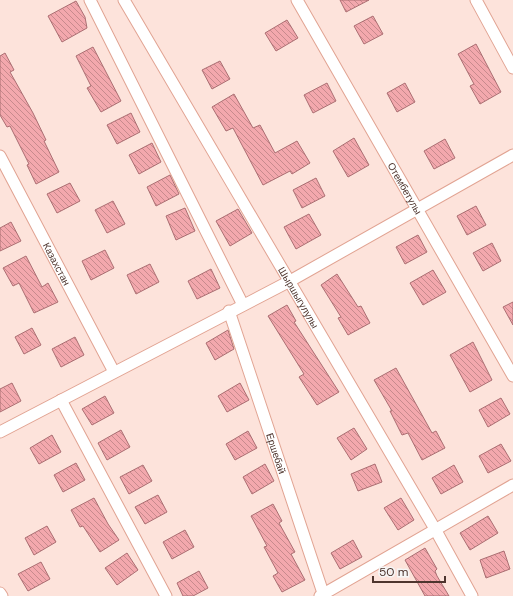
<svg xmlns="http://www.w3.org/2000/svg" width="513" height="596" font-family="'DM Sans',sans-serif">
	<defs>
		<pattern id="building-back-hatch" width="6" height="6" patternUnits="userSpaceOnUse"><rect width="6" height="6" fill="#f3a8ad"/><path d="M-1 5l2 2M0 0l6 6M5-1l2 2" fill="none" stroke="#c78a8d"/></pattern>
	</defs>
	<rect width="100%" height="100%" fill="#fde3db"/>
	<g fill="url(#building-back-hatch)" stroke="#ab6e72">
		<polygon points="340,0 369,0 346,12"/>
		<polygon points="76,1 85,17 87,28 62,42 48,16"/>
		<polygon points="373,16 383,34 364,44 354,26"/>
		<polygon points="287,20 298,38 276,51 265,33"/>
		<polygon points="476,44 501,92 480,104 470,86 474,84 458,54"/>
		<polygon points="93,47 121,101 101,112 87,88 91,86 76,56"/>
		<polygon points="5,53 14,70 10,72 33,113 46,140 44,141 59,172 36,184 27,165 29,164 10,126 7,127 0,115 0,56"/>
		<polygon points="220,61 230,79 212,89 202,70"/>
		<polygon points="327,83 336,101 313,113 304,95"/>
		<polygon points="405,83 415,102 397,112 387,93"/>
		<polygon points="234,94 253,128 260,125 275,153 297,141 310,163 292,174 290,171 263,185 233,128 226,131 212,107"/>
		<polygon points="131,113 140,132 117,144 107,125"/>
		<polygon points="354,138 369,165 348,177 333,151"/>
		<polygon points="445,139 455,158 434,169 424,151"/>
		<polygon points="152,143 161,162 139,174 129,155"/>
		<polygon points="170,175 179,194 156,206 147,187"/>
		<polygon points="316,178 325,196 302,208 293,190"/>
		<polygon points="70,183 80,201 57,213 47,194"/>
		<polygon points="113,201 125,224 107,233 95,210"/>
		<polygon points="476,206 486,225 467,235 457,216"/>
		<polygon points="185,208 195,231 176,240 166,216"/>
		<polygon points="238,209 252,233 230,246 216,221"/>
		<polygon points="309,214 321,235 296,249 284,227"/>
		<polygon points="11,222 21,241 0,251 0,228"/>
		<polygon points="418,235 427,252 405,264 396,247"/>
		<polygon points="492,243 501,261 483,271 473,253"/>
		<polygon points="105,250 114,268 91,280 82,261"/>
		<polygon points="26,256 42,287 48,283 58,302 34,313 19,283 13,286 3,268"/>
		<polygon points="150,264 159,282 136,294 127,275"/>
		<polygon points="211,269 220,288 197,299 188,281"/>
		<polygon points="433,270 446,292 423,305 410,283"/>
		<polygon points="337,274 358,307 361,306 370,323 348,335 338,318 341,317 321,285"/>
		<polygon points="513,302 513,325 503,307"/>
		<polygon points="287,305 296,321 294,322 339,392 317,405 299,377 304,374 268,316"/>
		<polygon points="32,328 41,345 24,354 15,337"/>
		<polygon points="228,330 234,349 215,360 206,343"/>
		<polygon points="75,337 84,355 61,367 52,349"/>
		<polygon points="473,342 492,380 470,392 450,355"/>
		<polygon points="396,368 432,433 436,431 445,448 422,460 408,433 402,435 390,411 392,411 374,380"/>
		<polygon points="12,383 21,401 0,412 0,389"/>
		<polygon points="240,383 249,400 227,412 218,396"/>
		<polygon points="105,396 114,413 92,425 82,409"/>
		<polygon points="501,398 510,414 488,427 479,410"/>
		<polygon points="354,428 367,449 351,460 337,438"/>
		<polygon points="121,430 130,447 107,460 98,443"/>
		<polygon points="248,431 257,448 235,460 226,444"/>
		<polygon points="52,435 61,452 39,464 30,448"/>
		<polygon points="501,444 511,461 488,473 479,456"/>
		<polygon points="76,463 85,480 63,492 54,475"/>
		<polygon points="265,464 274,481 252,494 243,477"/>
		<polygon points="375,464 382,482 358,491 351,474"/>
		<polygon points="143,465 152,481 129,494 120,477"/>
		<polygon points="454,465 463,482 441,494 432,478"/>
		<polygon points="158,495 167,512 145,524 135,507"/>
		<polygon points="94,498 108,524 119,540 100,552 83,526 80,527 71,510"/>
		<polygon points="401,498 414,520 398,530 384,508"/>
		<polygon points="273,504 282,521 279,523 295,552 291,554 305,580 282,592 273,576 278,573 264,547 267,546 251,516"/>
		<polygon points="488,516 498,533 470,550 460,533"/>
		<polygon points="47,526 56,542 34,555 25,538"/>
		<polygon points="185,530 194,547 172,559 163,542"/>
		<polygon points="353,540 362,557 340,569 331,553"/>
		<polygon points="425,548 437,569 435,571 437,576 449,596 425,596 405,560"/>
		<polygon points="504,551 510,569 486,578 480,560"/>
		<polygon points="127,553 138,570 117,585 105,568"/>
		<polygon points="41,562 50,579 28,591 18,574"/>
		<polygon points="199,571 208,588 193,596 183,596 177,583"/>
	</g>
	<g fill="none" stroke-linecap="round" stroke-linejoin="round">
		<defs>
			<g id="minor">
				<polyline points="90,0 243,305"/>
				<path id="s1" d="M124 0 435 529 472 596"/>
				<path id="s2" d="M297 0 513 376"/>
				<polyline points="476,0 513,68"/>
				<path id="s3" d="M0 156 114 372"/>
				<path id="s4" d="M229 311 324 596"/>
				<polyline points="61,400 166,596"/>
				<polyline points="0,432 290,281 513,155"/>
				<polyline points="0,593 2,596"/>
				<polyline points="320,596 513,485"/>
			</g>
		</defs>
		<use href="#minor" stroke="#e1a392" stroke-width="13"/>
		<use href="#minor" stroke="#fff" stroke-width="11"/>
	</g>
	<g text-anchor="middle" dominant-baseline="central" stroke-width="3" stroke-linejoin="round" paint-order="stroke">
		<g font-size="10" fill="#4e352e" stroke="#f6f6f6">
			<text stroke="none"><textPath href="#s2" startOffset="217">Отембетулы</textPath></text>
			<text stroke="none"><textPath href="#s3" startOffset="122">Казахстан</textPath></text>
			<text stroke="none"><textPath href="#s1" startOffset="345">Шыршыгулулы</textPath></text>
			<text stroke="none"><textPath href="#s4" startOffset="150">Ершебай</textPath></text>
		</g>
	</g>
	<path d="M373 576v6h72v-6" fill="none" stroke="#4e352e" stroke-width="2"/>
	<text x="379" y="576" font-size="12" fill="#4e352e" stroke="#f6f6f6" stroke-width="3" paint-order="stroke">50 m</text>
</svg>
